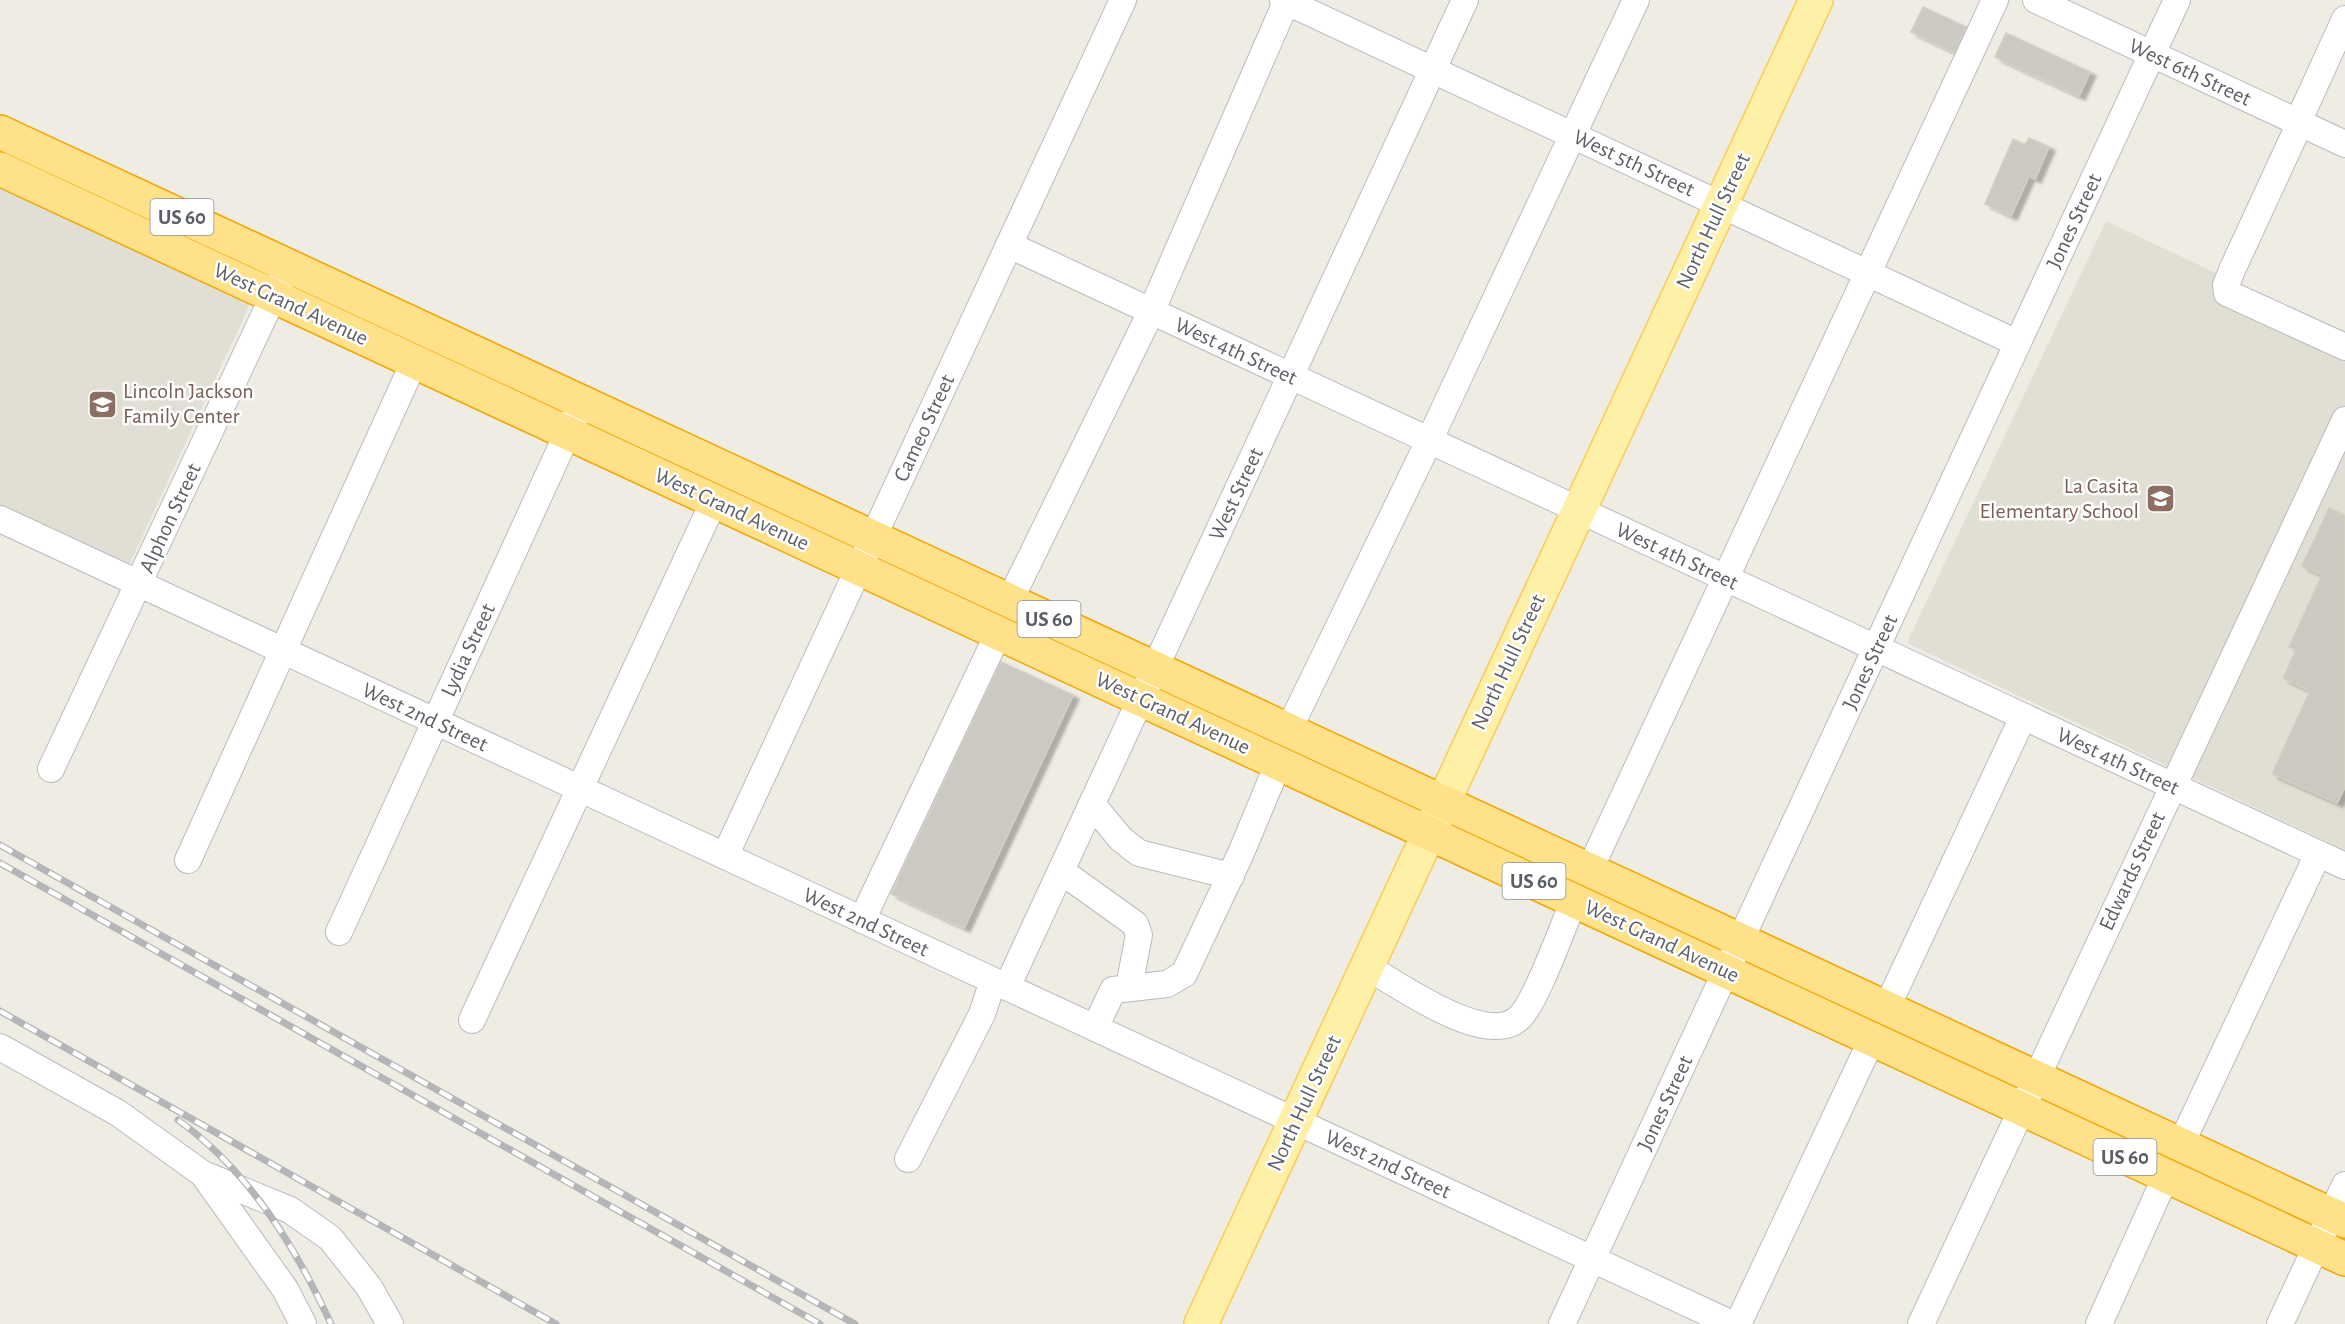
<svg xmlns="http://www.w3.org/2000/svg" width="2345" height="1324" font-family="'Alegreya Sans',sans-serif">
	<defs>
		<filter id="shadow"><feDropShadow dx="6" dy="4" stdDeviation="1.5" flood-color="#0004"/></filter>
	</defs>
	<rect width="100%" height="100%" fill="#efece3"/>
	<g fill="#e1ded3">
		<polygon points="0,188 250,304 129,565 0,505"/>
		<polygon points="2106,221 2220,275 2212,292 2345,355 2345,850 1907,643"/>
	</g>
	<g fill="#ccc9c2" stroke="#d4cec1" stroke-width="1.5" filter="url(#shadow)">
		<polygon points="1923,7 1966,27 1954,52 1911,32"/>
		<polygon points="2006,33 2090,72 2079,96 1995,57"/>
		<polygon points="2029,138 2049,147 2035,179 2029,176 2011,216 1985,204 2013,139 2025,145"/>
		<polygon points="2329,508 2345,516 2345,787 2337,803 2272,774 2310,691 2283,678 2296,650 2289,647 2322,575 2302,566"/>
		<polygon points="1001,662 1073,695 964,928 891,894"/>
	</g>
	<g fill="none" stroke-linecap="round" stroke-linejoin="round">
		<defs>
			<g id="minor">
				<polyline points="1283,0 2017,343"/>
				<polyline points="2036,0 2345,144"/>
				<polyline points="2298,122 2345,19"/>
				<polyline points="2300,123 2232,270 2226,285 2227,293 2345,347"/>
				<polyline points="1009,245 2345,866"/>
				<polyline points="0,519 1732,1324"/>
				<polyline points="1010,600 1151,312 1287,0"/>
				<polyline points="1288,731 1429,441 1636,0"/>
				<polyline points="51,769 281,280"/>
				<polyline points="1092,804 1121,839 1139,853 1231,876"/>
				<polyline points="725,856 1123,0"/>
				<polyline points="188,860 414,362"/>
				<polyline points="1590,869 1995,0"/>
				<polyline points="1061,871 1135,924 1139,935 1129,987"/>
				<polyline points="862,920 999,632"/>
				<polyline points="339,932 575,417"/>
				<path d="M1367 967C1398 984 1488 1050 1520 1017 1537 1000 1563 926 1574 900"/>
				<polyline points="1007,987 1465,0"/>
				<polyline points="1887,1007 2023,717"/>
				<polyline points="472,1020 714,501"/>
				<polyline points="1095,1028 1113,990 1167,984 1184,974 1241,853 1279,762"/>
				<polyline points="0,1047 118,1113 203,1174 290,1210 330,1238 369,1287 390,1324"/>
				<polyline points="2181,1144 2318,854"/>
				<polyline points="908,1159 982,1014 993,981"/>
				<polyline points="203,1174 285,1289 303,1324"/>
				<polyline points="1562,1324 2177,0"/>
				<polyline points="1738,1324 1872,1039"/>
				<polyline points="1921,1324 2345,420"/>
				<polyline points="2099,1324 2166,1176"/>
				<polyline points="2280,1324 2345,1185"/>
			</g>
			<polyline id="major" points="1201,1324 1816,0"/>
			<g id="highway">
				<polyline points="0,132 2345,1221"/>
				<polyline points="0,169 2345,1259"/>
			</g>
		</defs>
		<use href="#minor" stroke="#b8bbc0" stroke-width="28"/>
		<use href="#major" stroke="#fbca50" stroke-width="36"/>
		<use href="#highway" stroke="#f1a500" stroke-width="36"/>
		<use href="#minor" stroke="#fff" stroke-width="26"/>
		<use href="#major" stroke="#fff0a7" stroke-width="33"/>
		<use href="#highway" stroke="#ffe189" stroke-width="33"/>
		<defs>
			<g id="rail">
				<polyline points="0,845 855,1324"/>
				<polyline points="0,863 820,1324"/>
				<polyline points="0,1011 556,1324"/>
				<path d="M178 1120C249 1171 295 1246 331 1324"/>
			</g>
		</defs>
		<use href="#rail" stroke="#b4b5b6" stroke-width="7"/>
		<use href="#rail" stroke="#fff" stroke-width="4.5" stroke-dasharray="14" stroke-linecap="butt"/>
	</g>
	<defs>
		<symbol id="school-square" viewBox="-11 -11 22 22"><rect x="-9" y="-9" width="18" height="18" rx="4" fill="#8d6e63" stroke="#fff"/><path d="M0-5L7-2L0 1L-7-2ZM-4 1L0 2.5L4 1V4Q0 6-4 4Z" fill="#fff"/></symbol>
	</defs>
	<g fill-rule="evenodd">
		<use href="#school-square" x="86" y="388" width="33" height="33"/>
		<use href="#school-square" x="2144" y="482" width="33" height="33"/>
	</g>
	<g text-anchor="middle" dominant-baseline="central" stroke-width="5" stroke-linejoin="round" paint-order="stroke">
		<g fill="#fff" stroke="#8c8f93" stroke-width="1.5">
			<rect x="150.5" y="199" width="63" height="36" rx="4.5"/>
			<rect x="1017.5" y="601" width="63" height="36" rx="4.5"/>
			<rect x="1502.5" y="863" width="63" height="36" rx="4.5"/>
			<rect x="2093.5" y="1139" width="63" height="36" rx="4.5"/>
		</g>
		<g font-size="21" font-weight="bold" fill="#5b5f65">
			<text x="182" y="217">US 60</text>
			<text x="1049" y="619">US 60</text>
			<text x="1534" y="881">US 60</text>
			<text x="2125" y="1157">US 60</text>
		</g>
		<g font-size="22" fill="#5b5f65" stroke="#fff">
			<text transform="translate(2190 72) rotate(25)">West 6th Street</text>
			<text transform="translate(1634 163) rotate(25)">West 5th Street</text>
			<text transform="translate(1713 221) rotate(-65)">North Hull Street</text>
			<text transform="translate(2074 221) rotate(-65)">Jones Street</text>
			<text transform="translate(291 304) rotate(25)">West Grand Avenue</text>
			<text transform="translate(1236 351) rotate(25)">West 4th Street</text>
			<text transform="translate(924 428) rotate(-65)">Cameo Street</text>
			<text transform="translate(1236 494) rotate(-65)">West Street</text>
			<text transform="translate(732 509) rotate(25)">West Grand Avenue</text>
			<text transform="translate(170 518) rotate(-65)">Alphon Street</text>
			<text transform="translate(1677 556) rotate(25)">West 4th Street</text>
			<text transform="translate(468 650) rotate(-65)">Lydia Street</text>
			<text transform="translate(1508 662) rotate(-65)">North Hull Street</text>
			<text transform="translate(1870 662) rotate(-65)">Jones Street</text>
			<text transform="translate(1173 713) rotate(25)">West Grand Avenue</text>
			<text transform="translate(425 717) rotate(25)">West 2nd Street</text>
			<text transform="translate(2118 761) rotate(25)">West 4th Street</text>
			<text transform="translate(2132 871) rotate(-65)">Edwards Street</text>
			<text transform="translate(866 922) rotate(25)">West 2nd Street</text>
			<text transform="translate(1662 941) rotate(25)">West Grand Avenue</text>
			<text transform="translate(1304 1103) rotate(-65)">North Hull Street</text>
			<text transform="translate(1665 1103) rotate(-65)">Jones Street</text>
			<text transform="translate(1388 1164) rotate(25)">West 2nd Street</text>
		</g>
		<g font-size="22" fill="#785e54" stroke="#fff" text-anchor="start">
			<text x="123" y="391">Lincoln Jackson<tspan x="123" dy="25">Family Center</tspan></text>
			<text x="2139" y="486" text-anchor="end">La Casita<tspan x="2139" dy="25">Elementary School</tspan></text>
		</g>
	</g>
</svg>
